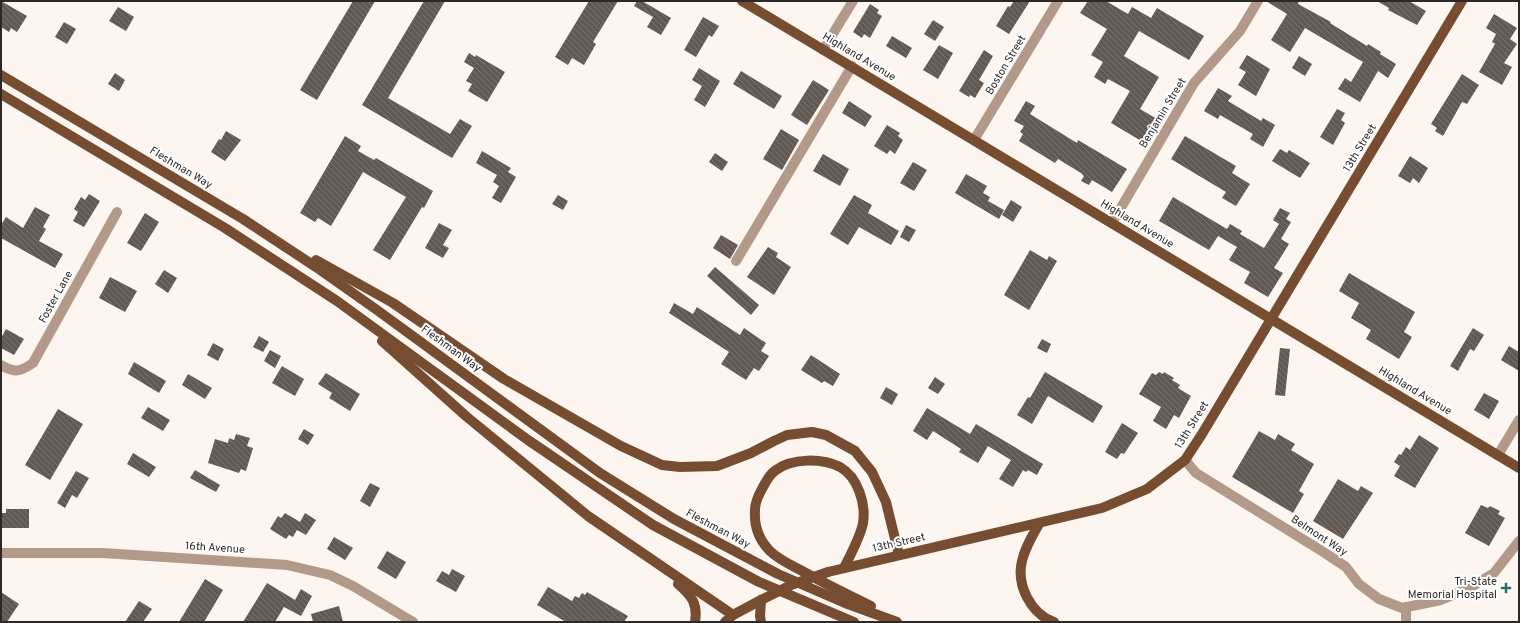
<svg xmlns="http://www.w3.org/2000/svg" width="1520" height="623" font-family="Overpass,sans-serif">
	<defs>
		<pattern id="building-back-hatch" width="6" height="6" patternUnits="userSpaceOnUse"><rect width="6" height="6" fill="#625953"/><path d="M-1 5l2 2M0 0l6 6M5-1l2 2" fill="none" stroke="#7a726e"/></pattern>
	</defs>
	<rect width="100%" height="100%" fill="#fdf5ef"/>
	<g fill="url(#building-back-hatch)">
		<polygon points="1,1 27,16 17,32 11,28 9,32 1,27"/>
		<polygon points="353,1 375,1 317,100 300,90"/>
		<polygon points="424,1 445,1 388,98 450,134 460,119 472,126 452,158 362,105"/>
		<polygon points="589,1 618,1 593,42 596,44 584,65 572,58 568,65 555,57"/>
		<polygon points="637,1 642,1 671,18 661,35 647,27 653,17 634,6"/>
		<polygon points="1014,1 1030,1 1009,34 996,26 1008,6 1010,7"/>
		<polygon points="1088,1 1106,1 1128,14 1132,7 1151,18 1157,8 1204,36 1189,60 1139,31 1124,56 1159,77 1140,109 1157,119 1143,142 1111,123 1130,91 1108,79 1105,84 1094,77 1103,62 1091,55 1107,29 1080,13"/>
		<polygon points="1266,1 1299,1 1298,4 1331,22 1330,23 1367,46 1368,44 1381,52 1380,54 1396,64 1388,78 1378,71 1360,102 1338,89 1345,78 1351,82 1363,62 1305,28 1290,52 1271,40 1287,14"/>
		<polygon points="1377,1 1409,1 1426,11 1417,25 1388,10 1389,8"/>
		<polygon points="870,4 879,10 877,13 882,16 870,38 864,34 862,38 853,32"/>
		<polygon points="118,7 134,17 126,31 109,21"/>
		<polygon points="1494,14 1517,28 1510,39 1517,44 1504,63 1512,67 1502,85 1479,72 1495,44 1492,42 1496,34 1486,28"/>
		<polygon points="703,17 719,26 712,37 709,35 696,57 684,50"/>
		<polygon points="933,20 944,27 935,41 924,34"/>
		<polygon points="64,22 76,29 67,44 55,37"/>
		<polygon points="892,36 912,48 906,58 886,46"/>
		<polygon points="939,45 953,53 938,79 923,70"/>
		<polygon points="984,50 993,56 979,80 984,83 975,98 970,95 969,97 959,91"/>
		<polygon points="469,53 475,57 476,55 505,72 487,102 468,91 472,84 466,81 474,68 464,62"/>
		<polygon points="1247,55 1270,69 1256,96 1238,85 1246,72 1239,68"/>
		<polygon points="1299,56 1312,64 1305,76 1292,68"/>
		<polygon points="699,68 720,81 705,107 694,100 702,86 692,80"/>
		<polygon points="741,71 782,96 774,109 733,84"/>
		<polygon points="115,73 125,80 119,91 108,84"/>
		<polygon points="1462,74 1479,85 1467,104 1462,102 1443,136 1435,131 1437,128 1431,124"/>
		<polygon points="813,80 829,90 807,125 791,115"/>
		<polygon points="1218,88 1232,96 1228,101 1261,121 1263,118 1275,125 1263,147 1250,139 1253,134 1220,115 1218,119 1204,111"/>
		<polygon points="849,101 872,116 865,127 842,113"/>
		<polygon points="1026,101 1035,106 1030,114 1077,143 1078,140 1127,169 1112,192 1092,180 1089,185 1081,181 1084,176 1081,173 1058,159 1055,163 1019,141 1023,134 1020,132 1024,126 1014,121"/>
		<polygon points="1337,109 1345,113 1341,120 1345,123 1333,145 1320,137"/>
		<polygon points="887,125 900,133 898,136 903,140 895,154 890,150 887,154 874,146"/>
		<polygon points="781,129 799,140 782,170 763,159"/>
		<polygon points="226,131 241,140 225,161 211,152 219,139 221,140"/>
		<polygon points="345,136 361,146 358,151 374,160 376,158 433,191 424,208 422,207 390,260 373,250 406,197 363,172 331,226 318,218 315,222 300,213"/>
		<polygon points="1185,136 1236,166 1232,173 1250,184 1236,206 1222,198 1226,192 1171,159"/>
		<polygon points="1280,149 1287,153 1289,150 1310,163 1300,178 1272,161"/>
		<polygon points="482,151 511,168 508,172 516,177 501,203 492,198 499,186 493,182 497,175 476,163"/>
		<polygon points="715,153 728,162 722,171 709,162"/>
		<polygon points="823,154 849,169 840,186 813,171"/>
		<polygon points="1410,156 1428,168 1419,183 1413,178 1410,183 1398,176"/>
		<polygon points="913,162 927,170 914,191 900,183"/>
		<polygon points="966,174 987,186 983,193 990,197 988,201 1004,210 999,219 955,193"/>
		<polygon points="89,194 100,201 84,227 73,221 78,212 74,209 81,197 85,200"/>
		<polygon points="558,195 568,201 563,210 552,204"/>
		<polygon points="854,195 872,205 868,213 899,231 891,245 859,227 848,245 830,234"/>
		<polygon points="1173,197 1227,229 1230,224 1242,231 1240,234 1264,248 1279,224 1273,220 1280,208 1290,213 1286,219 1291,222 1281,239 1289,244 1274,268 1283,273 1268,297 1244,283 1250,272 1229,260 1237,247 1218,236 1209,250 1159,221"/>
		<polygon points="1011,200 1022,207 1013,222 1002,215"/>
		<polygon points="35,207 50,215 43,227 46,229 39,241 63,254 55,268 1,238 1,225 6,217 23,228"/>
		<polygon points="145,213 159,222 141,251 127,243"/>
		<polygon points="439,223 452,230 443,245 449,248 443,258 425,248"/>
		<polygon points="906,225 916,230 909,242 900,237"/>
		<polygon points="721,235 738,245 730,259 713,248"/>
		<polygon points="768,247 778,253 776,257 791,267 774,295 747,277"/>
		<polygon points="1030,250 1047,260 1049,256 1057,261 1029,310 1004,295"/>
		<polygon points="715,267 759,305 751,315 707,276"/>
		<polygon points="164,270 177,278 168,293 155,284"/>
		<polygon points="1349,273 1415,312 1404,332 1412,337 1399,359 1366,339 1371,330 1351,318 1359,303 1339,291"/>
		<polygon points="110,277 137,291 125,312 99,298"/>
		<polygon points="674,303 693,314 697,307 740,335 744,328 766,343 761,351 769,356 759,371 754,368 746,380 721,364 729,352 669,313"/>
		<polygon points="1473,328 1484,335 1474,351 1470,349 1458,371 1450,366"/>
		<polygon points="6,329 24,339 14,355 1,348 1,338"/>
		<polygon points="259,336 269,342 263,352 253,347"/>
		<polygon points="1042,339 1051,344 1047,353 1037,348"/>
		<polygon points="213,343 224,349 218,361 207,355"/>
		<polygon points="1509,346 1519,352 1519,371 1501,360"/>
		<polygon points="1280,348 1290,349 1285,396 1275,395"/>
		<polygon points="270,350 281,356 275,368 264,361"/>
		<polygon points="811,355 840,374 833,386 824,381 822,383 801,370"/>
		<polygon points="134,362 166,381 159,393 128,374"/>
		<polygon points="282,366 304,379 295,396 272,383"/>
		<polygon points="1045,372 1103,406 1093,423 1048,396 1032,424 1017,415 1028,397 1030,398"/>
		<polygon points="1159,372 1163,374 1164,372 1174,378 1172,380 1180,385 1178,388 1191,396 1179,418 1174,415 1166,429 1153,421 1161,407 1139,394 1152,373 1156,375"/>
		<polygon points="326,373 360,394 350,411 329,398 332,393 318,384"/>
		<polygon points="188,374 212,388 205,399 182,385"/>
		<polygon points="935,377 945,384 938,394 928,388"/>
		<polygon points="886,387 898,394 892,405 880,398"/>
		<polygon points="1484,393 1499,401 1489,419 1474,410"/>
		<polygon points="148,407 170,420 163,431 141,418"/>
		<polygon points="927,408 970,434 976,424 1043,464 1037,475 1028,470 1026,472 1023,470 1013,487 999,479 1011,460 988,446 978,463 959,452 961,449 933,431 927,440 913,431"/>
		<polygon points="58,409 83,424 50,480 25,465"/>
		<polygon points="1122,423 1138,433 1124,454 1121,453 1117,459 1105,452"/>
		<polygon points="304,429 314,435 308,445 298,439"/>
		<polygon points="1259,431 1275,440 1278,434 1295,444 1291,450 1314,464 1299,491 1304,494 1293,513 1232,477"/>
		<polygon points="236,434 250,438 247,446 253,448 246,471 241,469 239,473 208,463 215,439 228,443 229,438 234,440"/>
		<polygon points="1419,435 1439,448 1415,488 1394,476 1400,466 1394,462 1399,454 1401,455 1406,447 1410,450"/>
		<polygon points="133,453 156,467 149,477 127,464"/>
		<polygon points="195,470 220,485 216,492 190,478"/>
		<polygon points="76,471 89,478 77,498 72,495 65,508 57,503"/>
		<polygon points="1338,479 1358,491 1361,486 1373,493 1343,539 1313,521"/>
		<polygon points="370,483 380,488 370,507 360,501"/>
		<polygon points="1481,505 1488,508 1490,506 1500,511 1498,514 1505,518 1489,546 1465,533"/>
		<polygon points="6,509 29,509 29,528 1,528 1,513 6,513"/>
		<polygon points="285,513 300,522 305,513 316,520 306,535 297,530 293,537 289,535 286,539 270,529 278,516 281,518"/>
		<polygon points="334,537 353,548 345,560 327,549"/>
		<polygon points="387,551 406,562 396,579 377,568"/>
		<polygon points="452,569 465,576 456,592 436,581 442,571 449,575"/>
		<polygon points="205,579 223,590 204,622 179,622"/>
		<polygon points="267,583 295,600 301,589 312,596 301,616 284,607 275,622 243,622"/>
		<polygon points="548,587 572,601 575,596 579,598 582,593 585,595 587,592 628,616 624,622 566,622 537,605"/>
		<polygon points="1,592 19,604 7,622 1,622"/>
		<polygon points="139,601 152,609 143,622 125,622"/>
		<polygon points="339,606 343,622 313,622 311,614"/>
	</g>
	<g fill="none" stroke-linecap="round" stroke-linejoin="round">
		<g stroke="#b3998a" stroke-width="10">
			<polyline points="823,50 853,1"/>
			<polyline points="974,140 1058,1"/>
			<polyline points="1112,223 1194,83 1240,31 1258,1"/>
			<polyline points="736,261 852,66"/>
			<path d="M1 365C15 373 20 372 33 363L117 212"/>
			<polyline points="1498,455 1519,420"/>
			<polyline points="1185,460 1196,473 1325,553 1346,567 1359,584 1379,599 1402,608 1441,600 1471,587 1494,573 1519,541"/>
			<polyline points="1,553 103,553 287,565 330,575 353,586 413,622"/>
			<polyline points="1406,607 1406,622"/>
		</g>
		<g stroke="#774d31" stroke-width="10">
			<polyline points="742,1 1519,468"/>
			<polyline points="1,75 243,219 316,267 377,310 600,473 674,519 778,574 845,603 897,622"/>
			<polyline points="1,94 225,228 337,301 528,440 653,525 759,582 854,622"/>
			<polyline points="316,260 393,303 504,379 621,446 662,465 680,467 717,466 751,453 774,441 787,435 812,432 826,435 855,451 872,472 886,502 899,555"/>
			<polyline points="382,341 467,417 588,516 733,615"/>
			<path d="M1039 524C1032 536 1025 548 1022 561 1016 585 1031 614 1054 622"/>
			<path d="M844 568C850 556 861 535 863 523 866 504 858 477 840 467 822 458 792 458 776 470 770 474 766 481 763 487 759 494 755 502 755 510 754 525 759 540 770 551 779 560 793 566 804 572 826 584 848 595 871 606"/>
			<polyline points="828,572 1102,508 1147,489 1185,460 1202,434 1462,1"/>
			<path d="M678 584C692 596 698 604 695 622"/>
			<polyline points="761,600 760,616 761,622"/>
			<polyline points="725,622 733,615 761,600"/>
		</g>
		<polyline stroke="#774d31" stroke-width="10" points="761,600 791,585 828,572"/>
	</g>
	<path fill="#246e6c" stroke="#fff" stroke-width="1.5" d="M1504 582h4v4h4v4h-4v4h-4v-4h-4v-4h4z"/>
	<g text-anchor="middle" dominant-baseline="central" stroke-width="4" stroke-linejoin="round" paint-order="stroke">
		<g font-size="11" fill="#2c2826" stroke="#fff">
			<text transform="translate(859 57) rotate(31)">Highland Avenue</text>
			<text transform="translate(1006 65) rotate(-59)">Boston Street</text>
			<text transform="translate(1163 113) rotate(-59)">Benjamin Street</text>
			<text transform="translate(1360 148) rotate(-59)">13th Street</text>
			<text transform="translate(181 168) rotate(31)">Fleshman Way</text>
			<text transform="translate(1137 224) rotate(31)">Highland Avenue</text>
			<text transform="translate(56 297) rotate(-61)">Foster Lane</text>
			<text transform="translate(451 349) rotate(36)">Fleshman Way</text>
			<text transform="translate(1415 391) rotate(31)">Highland Avenue</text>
			<text transform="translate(1192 425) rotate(-58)">13th Street</text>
			<text transform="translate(718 529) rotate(28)">Fleshman Way</text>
			<text transform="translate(1319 536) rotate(33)">Belmont Way</text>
			<text transform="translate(899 543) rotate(-13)">13th Street</text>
			<text transform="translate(215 548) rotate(4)">16th Avenue</text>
		</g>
		<g font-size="11" fill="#2c2826" stroke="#fff" text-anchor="end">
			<text x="1497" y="582">Tri-State<tspan x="1497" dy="13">Memorial Hospital</tspan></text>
		</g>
	</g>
	<rect width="1520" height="623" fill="none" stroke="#2c2826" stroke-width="4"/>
</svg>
